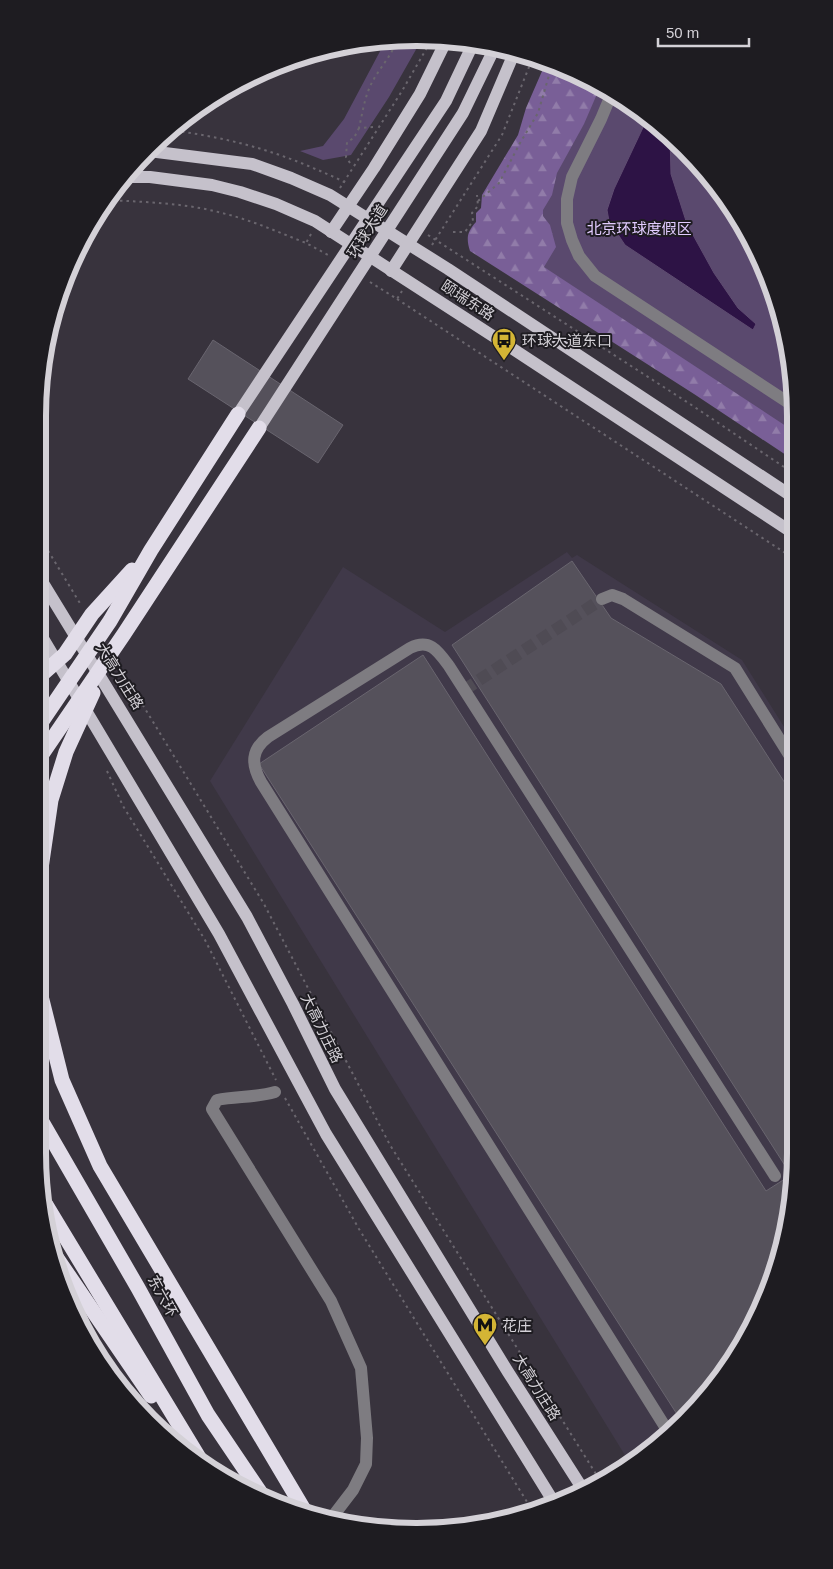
<svg xmlns="http://www.w3.org/2000/svg" width="833" height="1569" font-family="Helvetica,'Noto Sans SC',sans-serif">
	<defs>
		<pattern id="forest-firs" width="22" height="20" patternUnits="userSpaceOnUse" patternTransform="scale(1.25)"><rect width="22" height="20" fill="#795f97"/><path d="M5 1l3.5 6h-7zM16 11l3.5 6h-7z" fill="#917ca9"/></pattern>
	</defs>
	<rect width="100%" height="100%" fill="#38333d"/>
	<polygon fill="#403949" points="567,552 572,558 577,555 742,660 793,741 795,1177 783,1250 756,1320 684,1421 631,1465 210,781 343,567 445,632"/>
	<path fill="url(#forest-firs)" d="M546 62 584 77 604 90 792 415V459L694 394 470 251C466 238 467 232 476 222V213L481 208 482 195 518 135 526 108Z"/>
	<g fill="#5a496e">
		<polygon points="422,39 389,97 351,155 323,160 300,151 323,146 344,119 386,40"/>
		<polygon points="600,87 666,131 717,186 767,272 792,367 792,430 544,267 556,247 550,225 543,216 543,210 552,195 557,173 584,124"/>
	</g>
	<polygon fill="#2d1345" stroke="#5f4c71" points="647,119 670,136 671,174 687,224 714,273 738,308 756,324 753,330 625,245 609,221 607,210 614,189"/>
	<g fill="#55515b" stroke="#69656f">
		<polygon points="213,340 343,425 318,463 188,379"/>
		<polygon points="572,561 611,618 721,684 794,797 795,1177 783,1250 756,1320 682,1422 259,764 423,655 766,1191 791,1175 452,645"/>
	</g>
	<g fill="none" stroke-linecap="round" stroke-linejoin="round">
		<polyline stroke="#4f4b54" stroke-width="12" stroke-dasharray="12 6" stroke-linecap="butt" points="464,690 602,599"/>
		<g stroke="#6a666e" stroke-width="2" stroke-dasharray="2.5 4" stroke-linecap="butt">
			<path d="M373 127 359 128C362 115 364 101 369 89 376 71 391 58 397 40"/>
			<path d="M169 130C219 136 267 148 313 168 325 173 337 178 348 184"/>
			<polyline points="350,163 346,157 347,142 354,138 359,128"/>
			<polyline points="340,188 402,91 432,39"/>
			<path d="M107 200C146 202 185 203 222 213 251 220 278 232 306 243"/>
			<polyline points="478,201 499,183 520,143 538,113 552,65"/>
			<polyline points="453,232 465,232 473,221 472,213 478,206 477,195"/>
			<polyline points="311,234 306,243 330,256"/>
			<polyline points="428,235 690,404 793,473"/>
			<polyline points="432,245 502,135 533,57"/>
			<polyline points="370,282 397,299 402,291"/>
			<polyline points="397,299 793,558"/>
			<polyline points="38,534 81,605"/>
			<polyline points="119,666 264,904 390,1145 601,1482"/>
			<polyline points="107,771 123,806 205,940 276,1080"/>
			<polyline points="285,1098 359,1229 532,1510"/>
		</g>
		<g stroke="#7e7c81" stroke-width="12">
			<polyline points="611,95 601,119 572,177 567,199 567,223 572,240 579,256 595,276 792,405"/>
			<polyline points="602,599 612,595 623,599 735,668 793,761"/>
			<path d="M275 1092C255 1098 236 1096 217 1100L212 1109 331 1301 361 1368 367 1438 366 1464 353 1490 330 1520"/>
			<path d="M669 1433 261 782C251 764 251 750 268 737L410 648C430 638 438 651 449 666L775 1176"/>
		</g>
		<g stroke="#c5c1cb" stroke-width="12">
			<polyline points="149,151 252,164 291,178 330,195 448,269 793,497"/>
			<polyline points="124,177 150,177 212,185 240,192 276,204 315,221 513,349 793,533"/>
			<polyline points="331,232 374,168 420,94 447,39"/>
			<polyline points="391,271 481,131 515,51"/>
			<polyline points="238,414 446,101 473,44"/>
			<polyline points="259,428 463,113 495,47"/>
			<polyline points="38,575 247,917 293,1004 335,1089 508,1372 584,1491"/>
			<polyline points="38,630 219,934 326,1134 555,1504"/>
		</g>
		<g stroke="#e2dde9" stroke-width="15">
			<polyline points="38,678 65,654 92,614 132,570"/>
			<polyline points="38,727 110,621 151,550 238,414"/>
			<polyline points="38,760 124,634 259,428"/>
			<polyline points="38,889 51,800 66,752 93,693"/>
			<polyline points="38,969 38,984 62,1080 100,1166 306,1513"/>
			<polyline points="38,1115 138,1288 208,1415 260,1492"/>
			<polyline points="46,1205 204,1466"/>
			<polyline points="54,1254 151,1396"/>
		</g>
	</g>
	<defs>
		<symbol id="bus-pin" viewBox="-11 -11 22 30"><path d="M0 17L-7.5 6A9.5 9.5 0 1 1 7.5 6Z" fill="#d4b535" stroke="#1e1c21"/><path d="M-5-6H5V4H4V6H2V4H-2V6H-4V4H-5ZM-3.5-4V0h7V-4ZM-3.5 1.2v1.5H-2V1.2ZM2 1.2v1.5H3.5V1.2Z" fill="#111"/></symbol>
		<symbol id="metro-pin" viewBox="-11 -11 22 30"><path d="M0 17L-7.5 6A9.5 9.5 0 1 1 7.5 6Z" fill="#d4b535" stroke="#1e1c21"/><path d="M-5.5 5V-5H-3L0 0L3-5H5.5V5H3V-.5L0 4L-3-.5V5Z" fill="#111"/></symbol>
	</defs>
	<g fill-rule="evenodd">
		<use href="#bus-pin" x="490" y="326" width="28" height="38"/>
		<use href="#metro-pin" x="471" y="1311" width="28" height="38"/>
	</g>
	<g text-anchor="middle" dominant-baseline="central" stroke-width="4" stroke-linejoin="round" paint-order="stroke">
		<g font-size="15" fill="#e2ccff" stroke="#1e1c21">
			<text x="639" y="228">北京环球度假区</text>
		</g>
		<g font-size="15" fill="#d4d1d7" stroke="#1e1c21">
			<text transform="translate(367 231) rotate(-57)">环球大道</text>
			<text transform="translate(468 300) rotate(33)">颐瑞东路</text>
			<text transform="translate(120 676) rotate(58)">大高力庄路</text>
			<text transform="translate(322 1028) rotate(64)">大高力庄路</text>
			<text transform="translate(163 1296) rotate(61)">东六环</text>
			<text transform="translate(537 1387) rotate(58)">大高力庄路</text>
		</g>
		<g font-size="15" fill="#d4d1d7" stroke="#1e1c21" text-anchor="start">
			<text x="522" y="340">环球大道东口</text>
			<text x="502" y="1325">花庄</text>
		</g>
	</g>
	<path d="M0 0H833V1569H0ZM416 46H417A370 370 0 0 1 787 416V1153A370 370 0 0 1 417 1523H416A370 370 0 0 1 46 1153V416A370 370 0 0 1 416 46Z" fill="#1e1c21" fill-rule="evenodd"/>
	<path fill="none" stroke="#d4d1d7" stroke-width="6" d="M416 46H417A370 370 0 0 1 787 416V1153A370 370 0 0 1 417 1523H416A370 370 0 0 1 46 1153V416A370 370 0 0 1 416 46Z"/>
	<path d="M658 38v8h91v-8" fill="none" stroke="#d4d1d7" stroke-width="2.5"/>
	<text x="666" y="38" font-size="15" fill="#d4d1d7" stroke="#1e1c21" stroke-width="4" paint-order="stroke">50 m</text>
</svg>
